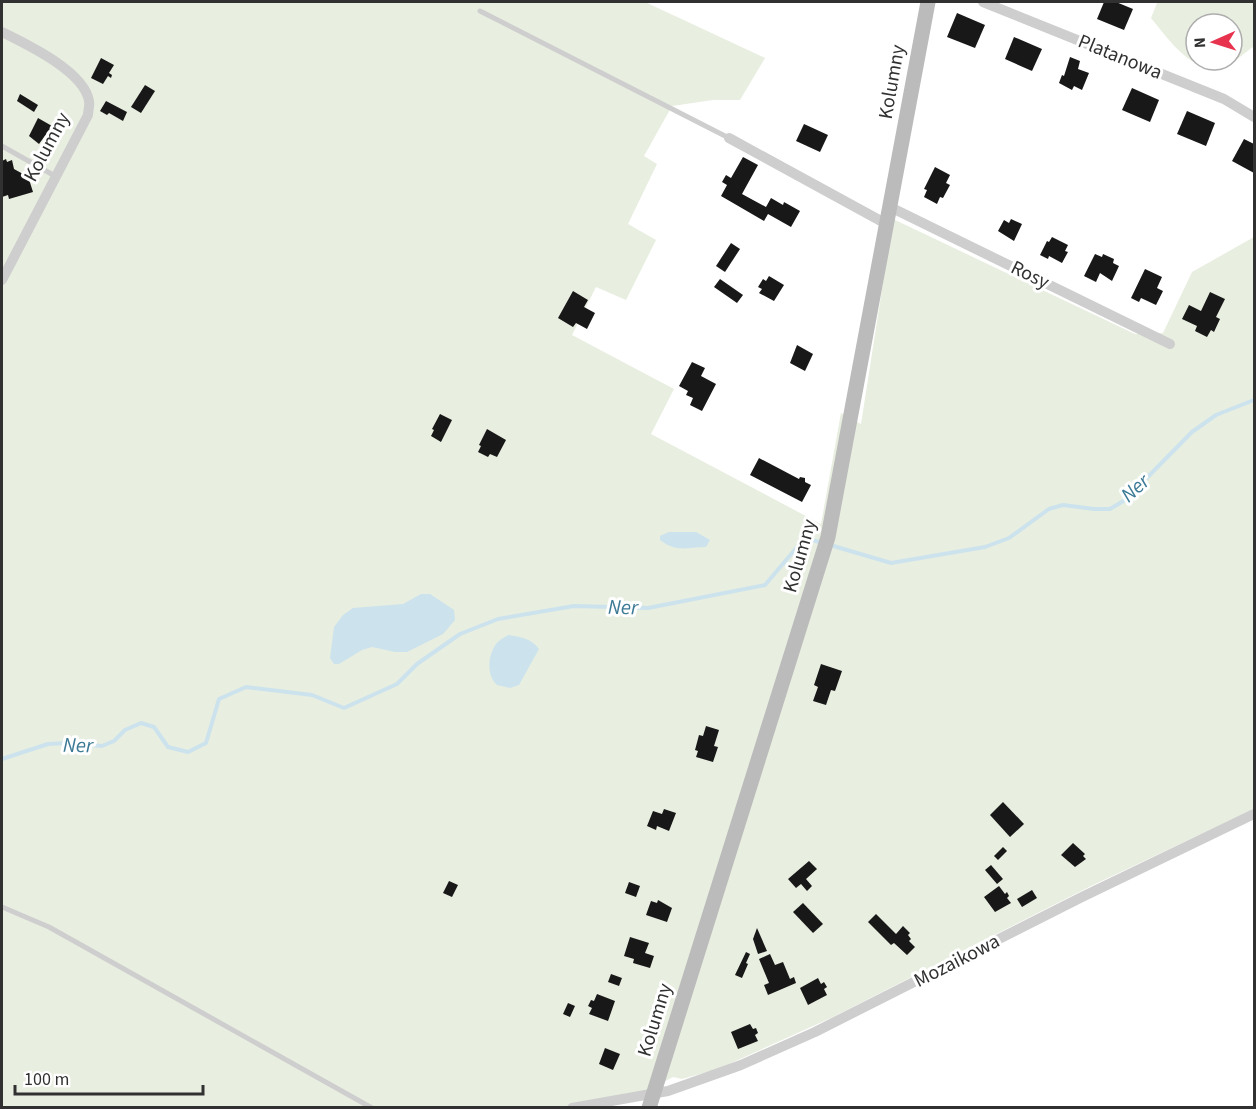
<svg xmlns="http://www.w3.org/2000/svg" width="1256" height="1109" font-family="'Source Sans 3',sans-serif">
	<rect width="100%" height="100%" fill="#fff"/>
	<g fill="#e8eee0" fill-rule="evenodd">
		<polygon points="2,2 645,2 765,58 740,100 713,100 672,106 644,156 657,164 628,224 656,240 626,300 596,287 572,335 674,389 651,434 821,524 841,413 861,424 893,219 1135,334 1163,333 1192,272 1254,237 1254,809 1091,886 833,1017 718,1069 682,1079 673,1077 639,1095 556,1108 2,1108"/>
		<path d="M1153 2H1254V46C1246 52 1236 61 1227 65 1194 79 1168 38 1151 18L1157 3ZM1196 24H1232V60H1196Z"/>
	</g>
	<g fill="#cce3ee">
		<path d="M669 532H696L710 540 706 547C687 547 677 553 660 540V536Z"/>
		<polygon points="421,594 430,594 454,610 455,620 443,634 407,652 395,652 372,647 362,650 339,664 334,664 330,658 334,627 343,615 353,608 403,604"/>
		<path d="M508 635C521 637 531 638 539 649L519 685 510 688 497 685C486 675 488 655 496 644 499 640 505 637 508 635Z"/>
	</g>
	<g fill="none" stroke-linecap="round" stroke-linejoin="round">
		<g stroke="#cce3ee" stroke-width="4">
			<polyline points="830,545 891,563 985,547 1009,538 1049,509 1063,505 1094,509 1110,509 1125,500 1192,432 1216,415 1254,400"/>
			<polyline points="2,759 48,744 66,743 102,746 114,741 125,730 141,723 154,727 168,747 188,752 206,743 219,699 246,687 312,695 344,708 397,684 417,664 460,634 498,619 574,606 648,608 765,585 798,546 812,540 823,543"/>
		</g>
	</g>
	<g fill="#181818">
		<polygon points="1104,2 1116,2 1133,9 1124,30 1097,19"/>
		<polygon points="957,13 985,25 975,48 947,37"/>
		<polygon points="1014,37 1042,49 1032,71 1005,59"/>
		<polygon points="1070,57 1080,61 1078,69 1089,73 1082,90 1074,86 1072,90 1059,83 1062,75 1064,76"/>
		<polygon points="101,58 114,65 109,73 112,75 111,78 108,76 103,84 91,78"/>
		<polygon points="145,85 155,91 141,113 131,107"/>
		<polygon points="1132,88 1159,100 1150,122 1122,110"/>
		<polygon points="20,94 38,105 34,112 17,101"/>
		<polygon points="106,101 127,112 123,121 109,113 107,115 100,111"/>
		<polygon points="1187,111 1215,123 1206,146 1177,134"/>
		<polygon points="38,118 52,126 39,144 29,136"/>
		<polygon points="804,124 828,135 820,152 796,141"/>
		<polygon points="1244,139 1254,144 1254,173 1232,161"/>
		<polygon points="743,157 758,165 742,194 766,207 771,198 783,205 784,202 800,211 791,227 768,214 764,221 721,196 727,185 722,182 726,175 731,178"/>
		<polygon points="6,159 7,162 12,160 14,169 23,174 27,173 33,192 9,199 8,195 2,197 2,161"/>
		<polygon points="935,167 950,175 946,183 950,185 943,198 940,197 937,204 924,197 927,190 924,189"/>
		<polygon points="1011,219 1022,224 1014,241 998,231 1004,220 1009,223"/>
		<polygon points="1052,237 1068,245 1065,251 1068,252 1062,263 1049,256 1048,259 1040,255 1047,241 1049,242"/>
		<polygon points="731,243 740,249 725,272 716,266"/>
		<polygon points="1095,254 1102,257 1103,254 1114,259 1113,263 1119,266 1112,281 1100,273 1096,282 1084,276"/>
		<polygon points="1145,269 1162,277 1157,288 1163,291 1156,305 1141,298 1139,302 1131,298"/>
		<polygon points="769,276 784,285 774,301 759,293 762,289 758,287 763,279 766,281"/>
		<polygon points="720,279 743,295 737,303 714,287"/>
		<polygon points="573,291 588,300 584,307 595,313 587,329 576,323 573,327 558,318"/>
		<polygon points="1210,292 1225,299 1216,317 1220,319 1214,332 1211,330 1207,337 1195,331 1197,326 1182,319 1189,305 1201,311"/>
		<polygon points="797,345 813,354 805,371 790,363"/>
		<polygon points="692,362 705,368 701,376 716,384 702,411 690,405 693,398 686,395 688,391 679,386"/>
		<polygon points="440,414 452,420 441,442 431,436 434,430 432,429"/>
		<polygon points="487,429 506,440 497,457 490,454 488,457 478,452 481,446 479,445"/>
		<polygon points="759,458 799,479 800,477 805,478 805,482 811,485 802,502 750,475"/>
		<polygon points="821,664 842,671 835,691 831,690 826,705 813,701 818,687 814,685"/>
		<polygon points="706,726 719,730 714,746 718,747 713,762 696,757 698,751 695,750 699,735 703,736"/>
		<polygon points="1003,802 1024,824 1010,837 990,815"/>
		<polygon points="664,809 676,813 669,831 657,826 656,830 647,826 653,811 662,814"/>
		<polygon points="1073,843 1085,854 1083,856 1086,859 1075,867 1061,855"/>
		<polygon points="1003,847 1007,851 998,860 994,856"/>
		<polygon points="809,861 817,869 806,879 812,886 807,891 801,884 796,888 788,879"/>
		<polygon points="991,865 1003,879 997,884 985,870"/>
		<polygon points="449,881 458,885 452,897 443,893"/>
		<polygon points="629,882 640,886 636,897 625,893"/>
		<polygon points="999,886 1005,894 1007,892 1009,896 1007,898 1011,903 995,912 984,897"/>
		<polygon points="1032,890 1037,898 1022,907 1017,899"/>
		<polygon points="658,900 672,908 667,922 646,915 651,901 657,903"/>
		<polygon points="803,903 823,924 813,933 793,912"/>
		<polygon points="876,914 896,934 903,926 910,933 908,935 911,939 909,941 915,947 907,955 894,943 891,945 868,922"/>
		<polygon points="757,928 767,951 758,954 753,939"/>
		<polygon points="630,937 649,943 645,953 654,956 650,968 633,963 634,959 624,956"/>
		<polygon points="746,952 750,954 746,963 748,964 742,978 735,975"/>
		<polygon points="770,954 775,965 783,962 790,979 794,977 796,983 768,995 764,985 769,983 759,959"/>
		<polygon points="611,974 622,978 619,986 608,982"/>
		<polygon points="818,978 821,984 824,982 827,987 824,989 827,995 808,1005 800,988"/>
		<polygon points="597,994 615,1001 608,1021 589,1014 592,1008 588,1006 591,1000 594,1001"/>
		<polygon points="568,1003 575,1006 570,1017 563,1014"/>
		<polygon points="750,1024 753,1029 756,1028 758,1033 755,1035 758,1041 738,1049 731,1032"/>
		<polygon points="605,1048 620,1054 613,1070 599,1064"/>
	</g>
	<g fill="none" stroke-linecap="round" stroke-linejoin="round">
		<g stroke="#cecece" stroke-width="5">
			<polyline points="480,11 729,138"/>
			<polyline points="2,146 55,176"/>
			<polyline points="2,907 49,927 372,1108"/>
		</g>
		<g stroke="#cecece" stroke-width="10">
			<polyline points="983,2 1224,99 1254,117"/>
			<path d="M2 32C26 44 84 71 89 101 90 105 88 111 88 115L2 280"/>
			<polyline points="729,138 881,221 887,222"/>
			<polyline points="890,207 1170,344"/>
			<polyline points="572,1108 668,1091 741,1065 815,1032 1082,897 1254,814"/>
		</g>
		<polyline stroke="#bbb" stroke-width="15" points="649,1108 828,537 928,2"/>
	</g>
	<g text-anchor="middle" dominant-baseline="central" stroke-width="6" stroke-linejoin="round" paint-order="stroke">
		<g font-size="20" fill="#313131" stroke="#fff">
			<text transform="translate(1120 57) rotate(22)">Platanowa</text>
			<text transform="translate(892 82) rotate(-80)">Kolumny</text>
			<text transform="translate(47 147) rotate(-62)">Kolumny</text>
			<text transform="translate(1030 275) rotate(26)">Rosy</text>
			<text transform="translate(800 556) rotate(-74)">Kolumny</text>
			<text transform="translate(957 961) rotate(-27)">Mozaikowa</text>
			<text transform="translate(655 1020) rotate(-73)">Kolumny</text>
		</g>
		<g font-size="21" font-style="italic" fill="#3d7a96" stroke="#fff">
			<text transform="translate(1135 488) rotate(-42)">Ner</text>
			<text transform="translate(623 607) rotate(1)">Ner</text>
			<text transform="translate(78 745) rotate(1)">Ner</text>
		</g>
	</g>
	<rect width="1256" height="1109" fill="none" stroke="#313131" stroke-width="6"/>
	<g transform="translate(1214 42) rotate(267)"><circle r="28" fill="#ffffff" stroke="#adadad" stroke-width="1.5"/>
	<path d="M0-4.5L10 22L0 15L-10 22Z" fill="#e8334f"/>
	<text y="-9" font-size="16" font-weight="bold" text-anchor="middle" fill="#313131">N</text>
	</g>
	<path d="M15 1085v9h188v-9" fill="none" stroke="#313131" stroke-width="3"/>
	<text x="24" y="1085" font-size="18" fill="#313131" stroke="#ffffff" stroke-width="4.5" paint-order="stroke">100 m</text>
</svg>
